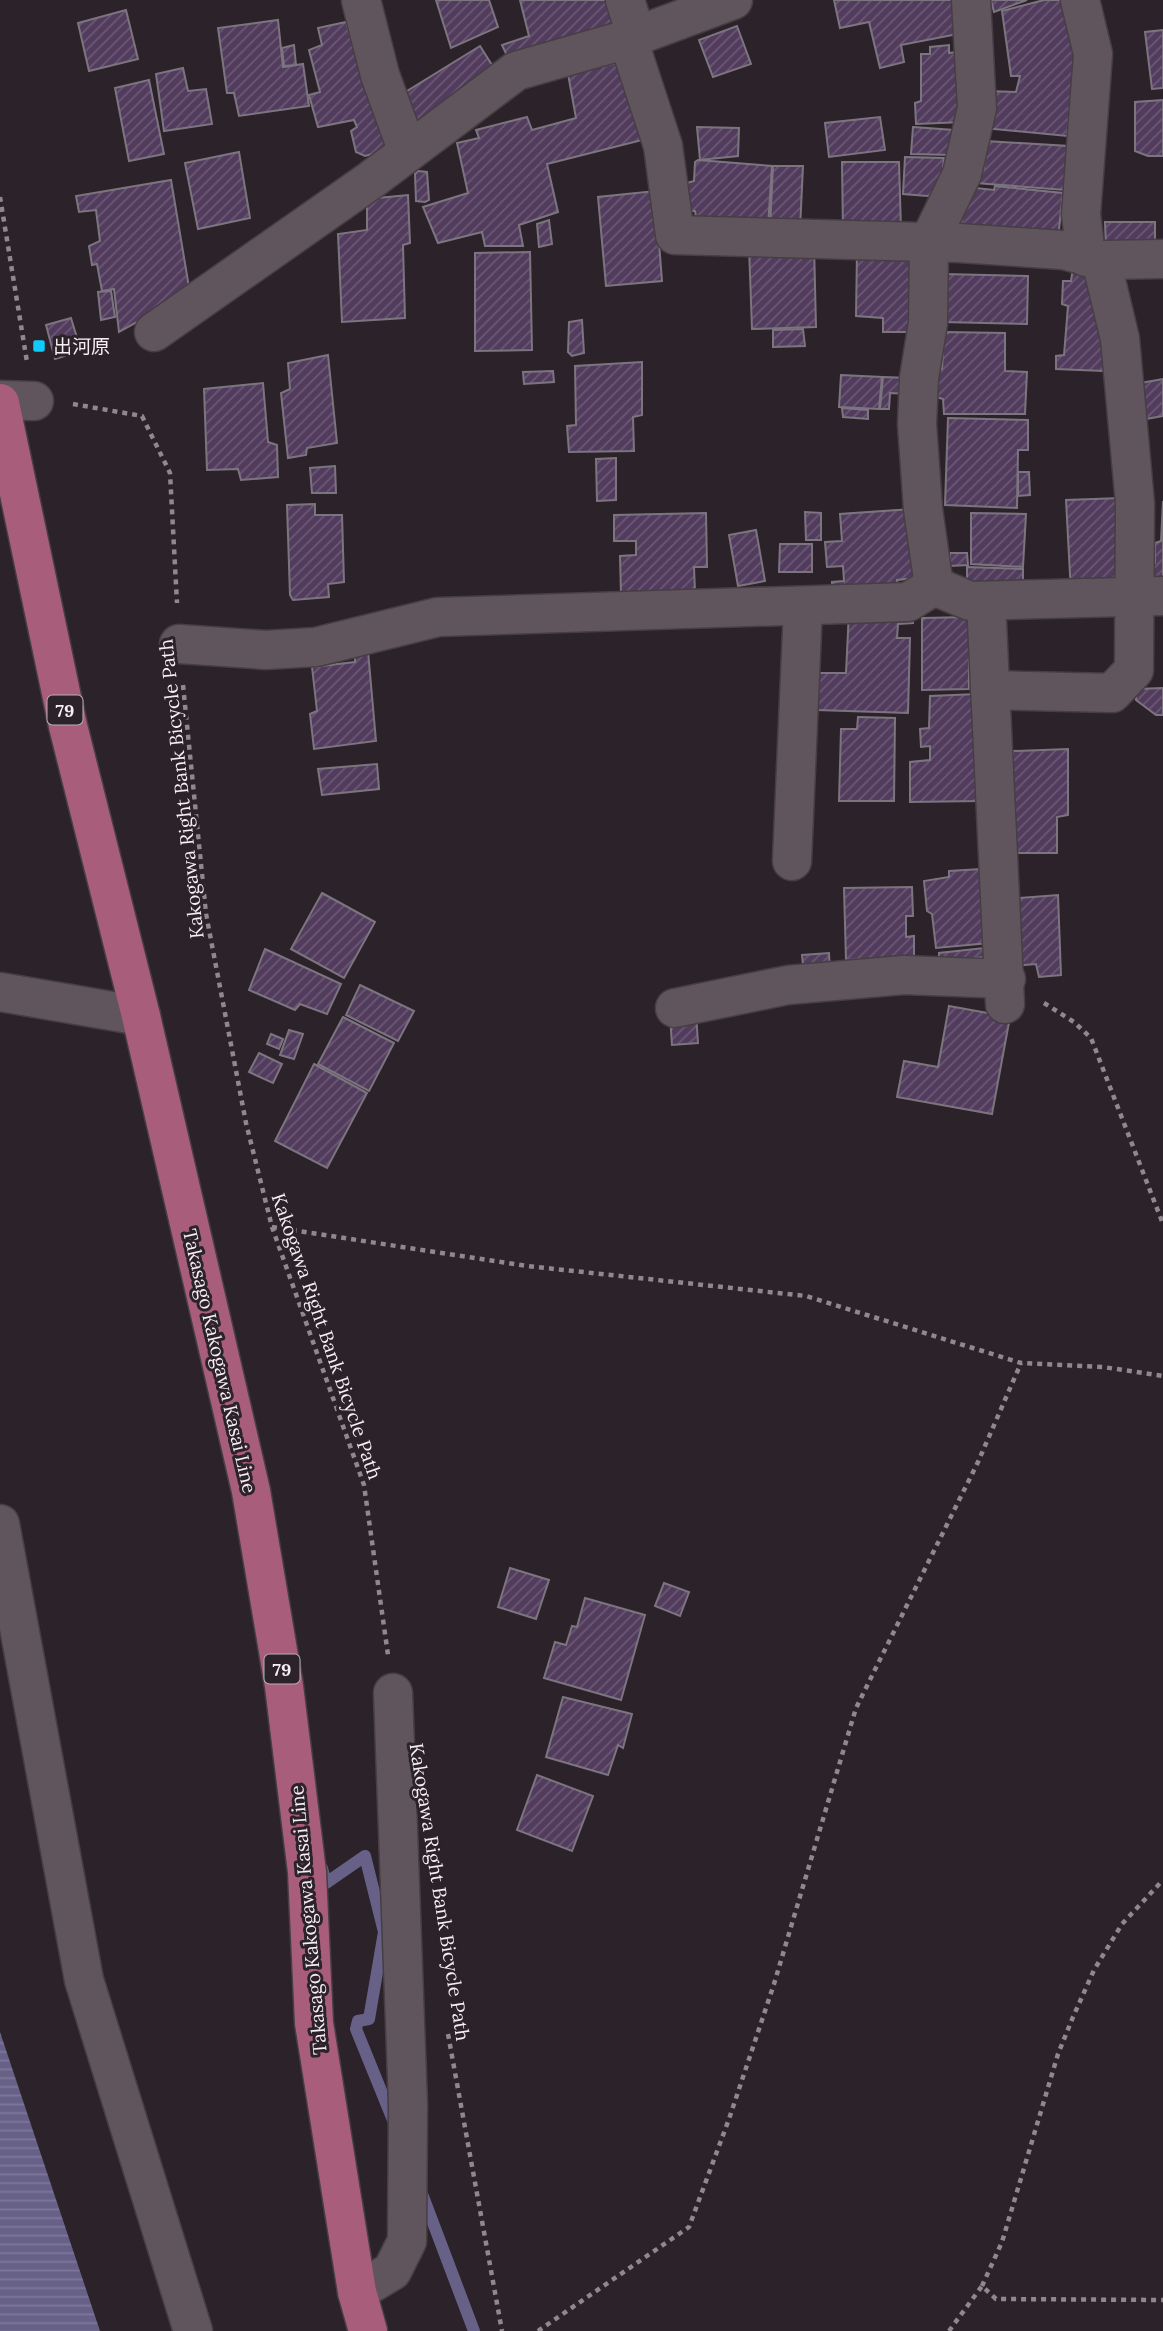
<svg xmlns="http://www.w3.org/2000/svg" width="1163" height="2331" font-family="Lora,'Noto Sans JP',serif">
	<defs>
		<pattern id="water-rules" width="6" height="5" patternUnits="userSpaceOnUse" patternTransform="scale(1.75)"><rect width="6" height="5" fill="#676188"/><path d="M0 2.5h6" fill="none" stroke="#7d7899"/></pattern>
		<pattern id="building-hatch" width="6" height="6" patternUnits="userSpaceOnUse" patternTransform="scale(1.75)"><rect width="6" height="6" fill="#523c5d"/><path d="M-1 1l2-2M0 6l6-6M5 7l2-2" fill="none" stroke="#6c5875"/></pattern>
	</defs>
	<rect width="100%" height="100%" fill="#2c2229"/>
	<polygon fill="url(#water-rules)" points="0,2032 100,2331 0,2331"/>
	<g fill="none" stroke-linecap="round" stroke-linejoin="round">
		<g stroke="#676188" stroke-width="12">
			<polyline points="322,1868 326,1883 365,1856 384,1932 369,2019 358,2021 356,2029 395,2125"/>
			<polyline points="421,2191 474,2331"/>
		</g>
	</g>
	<g fill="url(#building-hatch)" stroke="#7c7580" stroke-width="2">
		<polygon points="436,0 489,0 498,27 451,48"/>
		<polygon points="520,0 616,0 622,22 510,62 502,45 529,36"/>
		<polygon points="834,0 957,0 963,33 901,45 904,62 880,68 869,22 840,28"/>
		<polygon points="991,0 1027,0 994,12"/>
		<polygon points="1044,0 1068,0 1080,65 1071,96 1067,136 984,128 988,91 1016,92 1020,76 1011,76 1002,11"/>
		<polygon points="126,10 138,59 89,71 78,23"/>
		<polygon points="278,20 283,67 303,64 309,106 239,116 234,93 227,93 218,28"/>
		<polygon points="346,22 350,35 356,33 395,148 365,156 356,152 351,131 357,127 354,120 318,127 309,95 320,92 309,50 322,45 318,28"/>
		<polygon points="737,26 751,64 713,77 699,40"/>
		<polygon points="1163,30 1163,88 1152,89 1145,32"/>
		<polygon points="294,45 296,65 284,66 282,48"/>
		<polygon points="949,45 949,53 963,51 964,122 916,124 915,103 921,101 921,54 930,54 930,47"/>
		<polygon points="480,46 497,73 409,130 399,96"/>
		<polygon points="626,61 646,139 547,164 558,212 519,225 523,246 485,246 482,232 438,243 423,207 468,193 457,143 479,138 476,130 527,117 532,130 576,118 568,74"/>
		<polygon points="183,68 188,91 206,89 212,124 164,131 156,74"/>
		<polygon points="149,80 164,154 129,161 115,88"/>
		<polygon points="1163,100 1163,156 1148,156 1135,151 1135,102"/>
		<polygon points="880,117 885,150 829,157 825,123"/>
		<polygon points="697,127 739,128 738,156 700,160"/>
		<polygon points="913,127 954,130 953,155 911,154"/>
		<polygon points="986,141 1069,146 1065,190 976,183 976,167 984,168"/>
		<polygon points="239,152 250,218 198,229 185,163"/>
		<polygon points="905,157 944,158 940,197 903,194"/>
		<polygon points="698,160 772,166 768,227 697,223 695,211 688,211 687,183 694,181 695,162"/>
		<polygon points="842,162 899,162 901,230 843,232"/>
		<polygon points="773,166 803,166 800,229 770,227"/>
		<polygon points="418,171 427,172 429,200 425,202 416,201 415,174"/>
		<polygon points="171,180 190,293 119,332 114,289 102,291 97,264 92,265 89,246 100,241 96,210 79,212 76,196"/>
		<polygon points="995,186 1063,193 1058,238 961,224 967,187 994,190"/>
		<polygon points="655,191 662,281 606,286 598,197"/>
		<polygon points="408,195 410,243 403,245 405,318 342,322 338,234 367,230 367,199"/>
		<polygon points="549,220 552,244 539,247 537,224"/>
		<polygon points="1105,222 1155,222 1155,249 1106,249"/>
		<polygon points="814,245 816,327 752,329 749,247"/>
		<polygon points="857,251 920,253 919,332 883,332 883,318 856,316"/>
		<polygon points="530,252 532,350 475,351 475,253"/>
		<polygon points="1073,268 1091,269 1105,313 1103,371 1056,369 1056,356 1064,355 1068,306 1062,304 1063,281 1071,281"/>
		<polygon points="943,274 1028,276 1027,324 942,322"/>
		<polygon points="111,291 115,317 101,320 98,292"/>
		<polygon points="71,318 81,351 55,359 46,325"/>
		<polygon points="582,320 584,353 572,356 568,352 569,322"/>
		<polygon points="803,329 805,346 773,347 773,330"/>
		<polygon points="944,332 1005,333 1005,371 1027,372 1025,414 944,414 943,399 936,397 936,371 942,369"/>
		<polygon points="328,355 337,443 307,448 306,455 288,458 281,393 290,389 288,363"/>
		<polygon points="642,362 642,415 633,417 634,451 569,452 567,426 576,425 575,366"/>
		<polygon points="553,371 554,382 524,384 523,372"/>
		<polygon points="841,375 882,377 879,409 839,407"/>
		<polygon points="883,377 910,378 909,394 890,393 889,409 880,409"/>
		<polygon points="1163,379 1163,416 1129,422 1123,386"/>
		<polygon points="263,383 268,442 277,445 278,477 241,480 238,469 207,470 204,389"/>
		<polygon points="842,408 868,410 868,419 843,417"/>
		<polygon points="948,418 1028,420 1028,450 1018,450 1017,508 945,505"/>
		<polygon points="616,458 616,500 597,501 596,459"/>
		<polygon points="335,466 336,493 312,493 310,468"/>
		<polygon points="1018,472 1029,472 1030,495 1018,496"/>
		<polygon points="1121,498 1125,590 1071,593 1066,500"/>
		<polygon points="1163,501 1163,582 1141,582 1141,563 1155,563 1155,543 1161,541"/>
		<polygon points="315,504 315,515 342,515 344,582 328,584 329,597 293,600 290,595 287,505"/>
		<polygon points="912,509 916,578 897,580 898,588 832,592 832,582 844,581 843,566 827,567 825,542 842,541 840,514"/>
		<polygon points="805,512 821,513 821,540 806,540"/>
		<polygon points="706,513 707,567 694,567 695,592 621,594 620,556 636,555 636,541 614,541 614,515"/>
		<polygon points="971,513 1026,514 1023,567 971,564"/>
		<polygon points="756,530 765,581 738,586 729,535"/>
		<polygon points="780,544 812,544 812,572 779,572"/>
		<polygon points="950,553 967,553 968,565 950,566"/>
		<polygon points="967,567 1023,569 1023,591 967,590"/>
		<polygon points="849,611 912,613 913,623 898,624 897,638 910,638 908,713 817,710 818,673 846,673"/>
		<polygon points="969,617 969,689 922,690 922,618"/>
		<polygon points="368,651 376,741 314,749 310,714 317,711 312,667 355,662 355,653"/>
		<polygon points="1163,688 1163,715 1156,715 1136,700 1136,689"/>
		<polygon points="977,694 978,801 910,802 910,762 930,760 930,746 921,747 920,729 929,728 930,696"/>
		<polygon points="858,717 895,718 894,801 839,801 841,729 857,729"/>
		<polygon points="1068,749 1068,815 1057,817 1057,853 1004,853 1013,751"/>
		<polygon points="377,764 379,789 322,795 318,769"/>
		<polygon points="981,869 989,943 936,948 932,914 927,911 924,881 949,877 949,871"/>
		<polygon points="912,887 913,916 906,916 906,937 914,936 914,968 892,958 846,960 844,888"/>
		<polygon points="322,893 375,922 344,978 291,949"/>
		<polygon points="1058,895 1061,975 1039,977 1036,964 1012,966 1006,899"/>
		<polygon points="984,948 985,957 939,962 939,953"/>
		<polygon points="265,949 341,984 327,1014 300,1004 295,1010 249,990"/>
		<polygon points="829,953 830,973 804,976 802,955"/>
		<polygon points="360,985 414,1011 398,1041 346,1015"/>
		<polygon points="949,1006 1010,1017 992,1114 897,1097 904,1061 938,1067"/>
		<polygon points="696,1013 698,1043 672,1045 670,1015"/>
		<polygon points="343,1017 394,1043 369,1091 318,1064"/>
		<polygon points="289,1030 303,1034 294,1059 280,1055"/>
		<polygon points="271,1034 283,1039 279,1049 267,1044"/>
		<polygon points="259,1053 282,1064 273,1083 249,1072"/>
		<polygon points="314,1064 367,1093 327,1168 275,1141"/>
		<polygon points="510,1568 549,1580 536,1619 498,1607"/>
		<polygon points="664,1583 689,1592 680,1616 655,1606"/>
		<polygon points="585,1598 645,1615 621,1700 544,1678 555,1642 566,1645 572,1626 577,1627"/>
		<polygon points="563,1697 632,1714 623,1748 618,1745 608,1775 546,1757"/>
		<polygon points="537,1775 593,1796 572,1851 517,1830"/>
	</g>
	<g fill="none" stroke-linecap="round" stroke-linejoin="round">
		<defs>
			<g id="minor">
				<polyline points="361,0 380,75 408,152"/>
				<polyline points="625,0 636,35"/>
				<polyline points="1080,0 1093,54 1081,214 1086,257"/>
				<polyline points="628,39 663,146 675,235 959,243 1063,250 1101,260 1120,339 1135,504 1134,670 1112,693 990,690"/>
				<polyline points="1101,260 1163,259"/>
				<polyline points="154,332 371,180 516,71 628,39 733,0"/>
				<polyline points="0,400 34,401"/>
				<polyline points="934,586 923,509 917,424 919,378 928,323 929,242 962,174 977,108 971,0"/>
				<polyline points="986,601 1005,1004"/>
				<polyline points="179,644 266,650 316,647 438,617 908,602 934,586 970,601 1163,596"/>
				<polyline points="792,861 803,607"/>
				<polyline points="0,992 141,1016"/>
				<polyline points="675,1008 788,985 904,975 1006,979"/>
				<polyline points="0,1524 84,1980 193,2331"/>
				<polyline points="357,2292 392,2271 407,2241 408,2105 393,1693"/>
			</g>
			<polyline id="major" points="0,403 68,726 141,1016 251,1491 284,1686 307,1872 314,2023 357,2292 368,2331"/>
		</defs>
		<use href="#minor" stroke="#463e43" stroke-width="41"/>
		<use href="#major" stroke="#463e43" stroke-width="41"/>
		<g stroke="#91888e" stroke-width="4.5" stroke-dasharray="5 5" stroke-linecap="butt">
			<polyline points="0,197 27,362"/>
			<polyline points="73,404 142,416 170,473 177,603"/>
			<polyline points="183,685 206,914 246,1123 272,1227 364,1485 388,1655"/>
			<polyline points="1044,1003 1074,1022 1091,1038 1163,1224"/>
			<polyline points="272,1227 527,1266 806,1296 1021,1363 1103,1367 1163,1376"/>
			<polyline points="448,2034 502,2331"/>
			<polyline points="982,2286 1002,2242 1058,2054 1073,2017 1094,1970 1122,1924 1163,1880"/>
			<polyline points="538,2331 689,2227 729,2119 774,1984 856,1708 978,1462 1021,1363"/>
			<polyline points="949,2331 982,2286 996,2299 1163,2300"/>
		</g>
		<use href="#minor" stroke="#60555d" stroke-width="38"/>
		<use href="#major" stroke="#a85d7a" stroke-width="38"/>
	</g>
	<rect fill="#0fcafa" stroke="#2c2229" stroke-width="2.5" x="32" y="339" width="14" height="14" rx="3.5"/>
	<g text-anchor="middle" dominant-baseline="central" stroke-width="6" stroke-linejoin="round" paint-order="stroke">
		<g fill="#2c2229" stroke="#b9b1b6" stroke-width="2">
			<rect x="47.5" y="695.5" width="35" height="29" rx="5"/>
			<rect x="264.5" y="1654.5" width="35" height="29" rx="5"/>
		</g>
		<g font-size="18" font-weight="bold" fill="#f5eef2">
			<text x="65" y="710">79</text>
			<text x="282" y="1669">79</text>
		</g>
		<g font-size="19" fill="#f5eef2" stroke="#2c2229" text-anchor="start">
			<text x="53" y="346">出河原</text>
		</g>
		<g font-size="19" fill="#f5eef2" stroke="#2c2229">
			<text transform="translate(181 789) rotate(-96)">Kakogawa Right Bank Bicycle Path</text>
			<text transform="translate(327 1336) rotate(71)">Kakogawa Right Bank Bicycle Path</text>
			<text transform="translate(220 1361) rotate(77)">Takasago Kakogawa Kasai Line</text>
			<text transform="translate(440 1892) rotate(81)">Kakogawa Right Bank Bicycle Path</text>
			<text transform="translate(308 1920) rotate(-95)">Takasago Kakogawa Kasai Line</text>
		</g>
	</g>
</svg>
